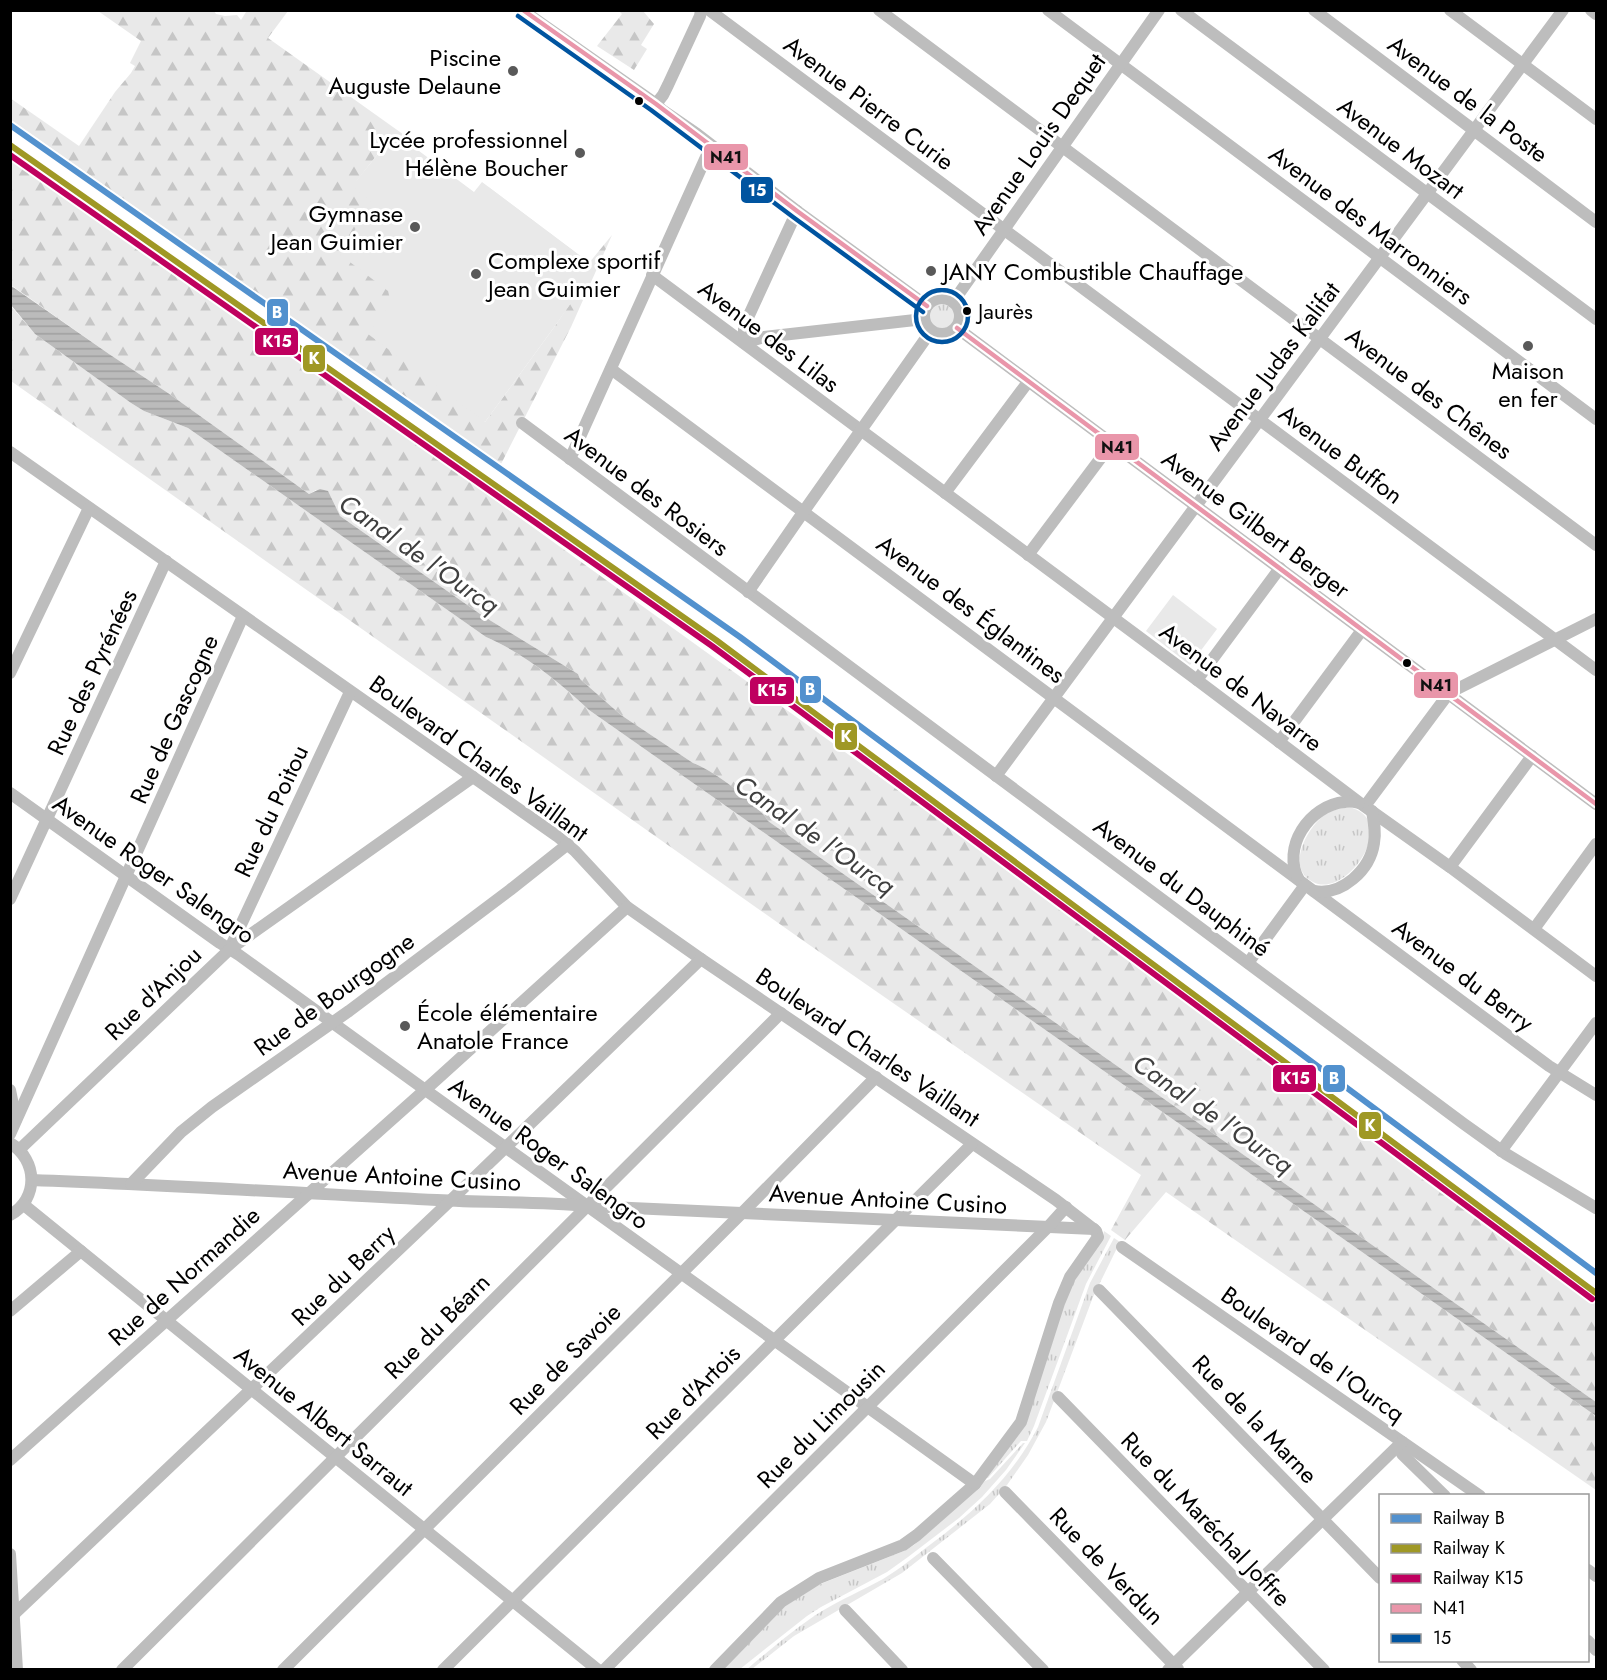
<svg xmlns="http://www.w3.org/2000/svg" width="1607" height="1680" font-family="Jost,sans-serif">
	<defs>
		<pattern id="grass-tufts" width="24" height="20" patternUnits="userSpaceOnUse" patternTransform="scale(1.5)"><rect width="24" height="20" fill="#e9e9e9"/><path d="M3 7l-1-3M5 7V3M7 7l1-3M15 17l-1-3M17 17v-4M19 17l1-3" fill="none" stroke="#c6c6c6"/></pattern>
		<pattern id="forest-firs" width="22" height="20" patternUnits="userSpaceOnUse" patternTransform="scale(1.5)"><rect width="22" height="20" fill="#e9e9e9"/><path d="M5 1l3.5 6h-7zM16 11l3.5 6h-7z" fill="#c6c6c6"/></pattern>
		<pattern id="water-rules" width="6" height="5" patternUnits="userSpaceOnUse" patternTransform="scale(1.5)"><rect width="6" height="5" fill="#bbb"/><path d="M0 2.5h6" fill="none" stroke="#9f9f9f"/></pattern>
	</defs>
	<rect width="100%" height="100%" fill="#fff"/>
	<g fill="url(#grass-tufts)">
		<circle cx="942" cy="317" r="14"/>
		<path d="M1349 807C1401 819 1347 900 1313 882 1286 868 1306 830 1323 816 1331 810 1339 809 1349 807Z"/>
		<polygon points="1104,1231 1111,1236 1086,1284 1034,1426 1027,1441 1021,1441 988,1478 984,1478 1021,1430 1068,1291 1103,1236"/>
		<path d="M1114 1238 1120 1242 1093 1297 1046 1422 1028 1455 1007 1485 990 1504 902 1573 794 1636 752 1669 746 1670C771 1649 795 1628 822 1611 842 1599 863 1590 883 1579 900 1569 915 1556 931 1544 974 1512 1013 1476 1038 1427L1090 1283Z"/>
		<polygon points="1023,1443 1025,1443 1006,1470 982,1497 959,1518 908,1557 887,1572 821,1607 807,1616 740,1669 723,1670 784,1607 807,1591 823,1583 904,1551 914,1545 985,1481 990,1479"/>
	</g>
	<g fill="url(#forest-firs)">
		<polygon points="98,11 214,11 216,14 225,16 237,15 241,20 246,12 245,11 288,11 268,38 421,147 416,153 392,136 355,183 380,203 368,261 485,422 555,326 582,286 487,186 589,263 612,235 571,327 501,464 11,120 10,98 79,146 115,92 131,73 135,66 130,63 141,41"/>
		<polygon points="619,11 643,11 654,24 641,45 647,49 634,70 597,46 622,14"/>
		<path d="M11 154 177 271 1256 1048 1596 1300V1402L768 821C759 804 711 769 693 763L621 715 580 679 578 674 483 616 340 516 336 509 316 490 309 494 168 393 109 354 11 285Z"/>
		<path d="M10 305 35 334 131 403 144 411 188 428 486 637C525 654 558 681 589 710L1596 1416V1490L1166 1192 1125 1240 1111 1230 1141 1175 808 944 11 381Z"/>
	</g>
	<g fill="#e9e9e9">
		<polygon points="395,133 474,192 482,182 590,263 583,286 555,326 485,422 368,334 391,303 388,291 338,253 374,204 352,186"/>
		<polygon points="1173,595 1217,629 1190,665 1146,631"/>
	</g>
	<path fill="url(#water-rules)" d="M10 285 109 354 168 393 309 494 320 489 328 491 340 516 483 616 578 674 580 679 621 715 693 763C711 769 759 804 768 821L1596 1402V1416L589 710C558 681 525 654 486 637L188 428 144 411 131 403 35 334 11 305Z"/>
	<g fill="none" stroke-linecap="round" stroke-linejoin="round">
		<g stroke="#bdbdbd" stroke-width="12">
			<polyline points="522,10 656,104 662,110 697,134 797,211 927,306"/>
			<polyline points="709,10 1596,670"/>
			<polyline points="879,10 1596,545"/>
			<polyline points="1048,10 1596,419"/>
			<polyline points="1181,10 1596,319"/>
			<polyline points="1314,10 1596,222"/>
			<polyline points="1450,10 1596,119"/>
			<polyline points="1591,10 1596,14"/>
			<polyline points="656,104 663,95 668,85 700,16 701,10"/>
			<polyline points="797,211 744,326 744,343 764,337 924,319"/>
			<polyline points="652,275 1197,680 1360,803 1450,867 1596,976"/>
			<circle cx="942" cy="316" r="18"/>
			<polyline points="953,302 1159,10"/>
			<polyline points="957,328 1596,804"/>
			<polyline points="611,369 1549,1066 1596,1095"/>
			<polyline points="522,423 1464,1124 1506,1154 1596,1208"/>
			<polyline points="10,452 557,836 575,851 627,907 701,959 1056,1200 1096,1231 1098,1237 1070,1277 1059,1303 1021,1422 975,1484 917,1535 903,1545 819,1578 781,1602 715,1670"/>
			<polyline points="570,459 711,146"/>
			<polyline points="945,493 1028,382"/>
			<polyline points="1028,555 1112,443"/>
			<polyline points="748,592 804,511 931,331"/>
			<polyline points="10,673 89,508"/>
			<polyline points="1197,680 1280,568"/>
			<polyline points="1279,742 1362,630"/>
			<polyline points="996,776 1563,10"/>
			<polyline points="10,793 220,943 239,955 424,1089 975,1484"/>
			<polyline points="1365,806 1449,693 1596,619"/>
			<polyline points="1450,867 1532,756"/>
			<path d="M1299 880C1281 848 1309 805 1345 802 1349 801 1355 802 1359 803"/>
			<path d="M1314 891C1342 896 1370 870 1374 843 1376 832 1374 822 1372 811"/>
			<polyline points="10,899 166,561"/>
			<polyline points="1534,929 1596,844"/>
			<polyline points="231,946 350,692"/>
			<polyline points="1248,963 1305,885"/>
			<polyline points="10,1090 16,1120"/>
			<polyline points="10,1134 243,616"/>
			<path d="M10 1143C38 1160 39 1199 10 1215"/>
			<polyline points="20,1149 230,949 473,777"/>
			<polyline points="1501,1151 1596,1023"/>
			<path d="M32 1180C167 1185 302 1193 437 1200 487 1203 538 1201 587 1206L1094 1229"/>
			<polyline points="131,1184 181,1132 212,1107 349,1011 510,890 568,844"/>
			<polyline points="24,1205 598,1670"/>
			<polyline points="1122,1247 1480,1496"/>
			<polyline points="1099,1290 1380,1578"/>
			<polyline points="10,1311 81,1251"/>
			<polyline points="1058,1397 1324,1670"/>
			<polyline points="1402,1442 1402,1454 1445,1496"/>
			<polyline points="10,1460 435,1081 627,907"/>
			<polyline points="1005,1492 1178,1669"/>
			<polyline points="10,1554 17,1670"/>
			<polyline points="933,1558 1043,1670"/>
			<polyline points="1588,1570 1596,1576"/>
			<polyline points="845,1610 902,1670"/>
			<polyline points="10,1618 450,1201 701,959"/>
			<polyline points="1588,1641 1596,1650"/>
			<polyline points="1462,1660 1471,1670"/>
			<polyline points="122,1670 781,1013"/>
			<polyline points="283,1670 742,1213 876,1077"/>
			<polyline points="443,1670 972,1144"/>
			<polyline points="604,1670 1048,1227 1066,1207"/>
			<polyline points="1168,1670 1402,1442"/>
		</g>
		<defs>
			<g id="bus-1">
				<polyline points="523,10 656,104 797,211 927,306"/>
				<polyline points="957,328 1596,804"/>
			</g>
			<g id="bus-2">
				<polyline points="518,16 651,110 793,217 923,312"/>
				<circle cx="942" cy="316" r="26"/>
			</g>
		</defs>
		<use href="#bus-1" stroke="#fff" stroke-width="9"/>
		<use href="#bus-2" stroke="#fff" stroke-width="9"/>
		<use href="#bus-1" stroke="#e996aa" stroke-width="4.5"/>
		<use href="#bus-2" stroke="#0054a0" stroke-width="4.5"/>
		<defs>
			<polyline id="rail-1" points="10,125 740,637 1596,1273"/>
			<polyline id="rail-2" points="10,145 716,640 1596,1293"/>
			<polyline id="rail-3" points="10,155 712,646 1592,1299"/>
		</defs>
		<use href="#rail-1" stroke="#fff" stroke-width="10"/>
		<use href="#rail-2" stroke="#fff" stroke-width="10"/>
		<use href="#rail-3" stroke="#fff" stroke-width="10"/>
		<use href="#rail-1" stroke="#5291ce" stroke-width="6"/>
		<use href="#rail-2" stroke="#9f9825" stroke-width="6"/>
		<use href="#rail-3" stroke="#bf005f" stroke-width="6"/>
	</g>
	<g fill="#595959" stroke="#fff" stroke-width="2">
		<circle cx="513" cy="71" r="6"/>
		<circle cx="580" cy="153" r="6"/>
		<circle cx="415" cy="227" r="6"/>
		<circle cx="931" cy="271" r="6"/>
		<circle cx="476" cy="274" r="6"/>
		<circle cx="1528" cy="346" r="6"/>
		<circle cx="405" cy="1026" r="6"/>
	</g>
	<g fill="#000" stroke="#fff" stroke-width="2">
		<circle cx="639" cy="101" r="5"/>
		<circle cx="967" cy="311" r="5"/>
		<circle cx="1407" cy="663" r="5"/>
	</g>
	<g text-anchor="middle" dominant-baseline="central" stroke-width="6" stroke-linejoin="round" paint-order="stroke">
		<g font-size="22" fill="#000" stroke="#fff" text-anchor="start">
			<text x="978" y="311">Jaurès</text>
		</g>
		<g font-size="24" fill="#000" stroke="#fff" text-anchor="end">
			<text x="501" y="57">Piscine<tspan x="501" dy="28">Auguste Delaune</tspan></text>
			<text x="568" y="139">Lycée professionnel<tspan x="568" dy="28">Hélène Boucher</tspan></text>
			<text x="403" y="213">Gymnase<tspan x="403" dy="28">Jean Guimier</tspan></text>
			<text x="488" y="260" text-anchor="start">Complexe sportif<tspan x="488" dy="28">Jean Guimier</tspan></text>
			<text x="943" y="271" text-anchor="start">JANY Combustible Chauffage</text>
			<text x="1528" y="370" text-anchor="middle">Maison<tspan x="1528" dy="28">en fer</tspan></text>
			<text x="417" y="1012" text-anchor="start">École élémentaire<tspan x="417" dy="28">Anatole France</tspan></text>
		</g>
		<g font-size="24" fill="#000" stroke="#fff">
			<text transform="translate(1468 99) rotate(37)">Avenue de la Poste</text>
			<text transform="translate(869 103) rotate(37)">Avenue Pierre Curie</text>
			<text transform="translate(1038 144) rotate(-55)">Avenue Louis Dequet</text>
			<text transform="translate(1401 148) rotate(37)">Avenue Mozart</text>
			<text transform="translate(1371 225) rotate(37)">Avenue des Marronniers</text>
			<text transform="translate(769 336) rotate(37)">Avenue des Lilas</text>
			<text transform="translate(1273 366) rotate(-53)">Avenue Judas Kalifat</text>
			<text transform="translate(1429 393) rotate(37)">Avenue des Chênes</text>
			<text transform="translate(1341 454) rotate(37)">Avenue Buffon</text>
			<text transform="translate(647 491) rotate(37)">Avenue des Rosiers</text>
			<text transform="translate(1256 524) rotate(37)">Avenue Gilbert Berger</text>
			<text transform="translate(971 609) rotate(37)">Avenue des Églantines</text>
			<text transform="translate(92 672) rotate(-65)">Rue des Pyrénées</text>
			<text transform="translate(1241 687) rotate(37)">Avenue de Navarre</text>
			<text transform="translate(174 719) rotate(-66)">Rue de Gascogne</text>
			<text transform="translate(479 758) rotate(36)">Boulevard Charles Vaillant</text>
			<text transform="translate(271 811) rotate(-65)">Rue du Poitou</text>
			<text transform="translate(154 869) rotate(35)">Avenue Roger Salengro</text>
			<text transform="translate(1182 887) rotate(37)">Avenue du Dauphiné</text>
			<text transform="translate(1463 975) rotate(37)">Avenue du Berry</text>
			<text transform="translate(153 993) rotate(-44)">Rue d'Anjou</text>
			<text transform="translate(334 994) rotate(-36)">Rue de Bourgogne</text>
			<text transform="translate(868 1047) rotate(34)">Boulevard Charles Vaillant</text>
			<text transform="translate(549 1153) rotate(36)">Avenue Roger Salengro</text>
			<text transform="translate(402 1176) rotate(3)">Avenue Antoine Cusino</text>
			<text transform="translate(888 1199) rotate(3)">Avenue Antoine Cusino</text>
			<text transform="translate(343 1275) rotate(-44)">Rue du Berry</text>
			<text transform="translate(184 1276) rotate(-42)">Rue de Normandie</text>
			<text transform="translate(437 1326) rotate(-45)">Rue du Béarn</text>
			<text transform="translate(1313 1354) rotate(35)">Boulevard de l'Ourcq</text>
			<text transform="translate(565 1359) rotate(-45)">Rue de Savoie</text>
			<text transform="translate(693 1392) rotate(-45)">Rue d'Artois</text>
			<text transform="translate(1255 1419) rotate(46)">Rue de la Marne</text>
			<text transform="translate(324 1421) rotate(39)">Avenue Albert Sarraut</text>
			<text transform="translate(821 1424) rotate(-45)">Rue du Limousin</text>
			<text transform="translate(1206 1519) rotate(46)">Rue du Maréchal Joffre</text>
			<text transform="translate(1107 1566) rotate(46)">Rue de Verdun</text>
		</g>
		<g font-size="26" font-style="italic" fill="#3f3f3f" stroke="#fff">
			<text transform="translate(419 554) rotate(35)">Canal de l'Ourcq</text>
			<text transform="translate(815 835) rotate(35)">Canal de l'Ourcq</text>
			<text transform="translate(1213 1114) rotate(35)">Canal de l'Ourcq</text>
		</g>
	</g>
	<g stroke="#fff" stroke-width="2">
		<rect x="703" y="143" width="46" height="28" rx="6" fill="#e996aa"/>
		<rect x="740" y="176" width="34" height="28" rx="6" fill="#0054a0"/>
		<rect x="266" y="298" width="23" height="29" rx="6" fill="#5291ce"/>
		<rect x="254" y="327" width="45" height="29" rx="6" fill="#bf005f"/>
		<rect x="302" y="344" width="24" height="29" rx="6" fill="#9f9825"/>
		<rect x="1094" y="433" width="46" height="28" rx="6" fill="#e996aa"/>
		<rect x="1413" y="671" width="46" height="28" rx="6" fill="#e996aa"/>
		<rect x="799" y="675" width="23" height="29" rx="6" fill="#5291ce"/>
		<rect x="749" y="676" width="46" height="29" rx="6" fill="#bf005f"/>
		<rect x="834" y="722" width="24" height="29" rx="6" fill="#9f9825"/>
		<rect x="1272" y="1064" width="45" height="29" rx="6" fill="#bf005f"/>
		<rect x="1322" y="1064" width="24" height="29" rx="6" fill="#5291ce"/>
		<rect x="1358" y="1111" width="24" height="29" rx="6" fill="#9f9825"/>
	</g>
	<g font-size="16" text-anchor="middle" font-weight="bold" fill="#fff">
		<text x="757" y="196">15</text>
		<text x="277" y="318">B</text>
		<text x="277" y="347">K15</text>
		<text x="314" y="364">K</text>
		<text x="810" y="695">B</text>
		<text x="772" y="696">K15</text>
		<text x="846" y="742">K</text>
		<text x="1295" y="1084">K15</text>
		<text x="1334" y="1084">B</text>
		<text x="1370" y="1131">K</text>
	</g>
	<g font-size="16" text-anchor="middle" font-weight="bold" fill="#111">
		<text x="726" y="163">N41</text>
		<text x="1117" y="453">N41</text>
		<text x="1436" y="691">N41</text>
	</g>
	<rect width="1607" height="1680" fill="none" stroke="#000000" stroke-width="24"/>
	<rect x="1379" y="1494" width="210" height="168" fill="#ffffff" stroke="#999999" stroke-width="1.5"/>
	<rect x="1391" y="1514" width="30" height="9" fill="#5291ce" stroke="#999999" stroke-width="1.5"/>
	<text x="1433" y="1524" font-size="18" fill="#000000">Railway B</text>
	<rect x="1391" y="1544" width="30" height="9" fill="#9f9825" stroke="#999999" stroke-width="1.5"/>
	<text x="1433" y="1554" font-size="18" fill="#000000">Railway K</text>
	<rect x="1391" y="1574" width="30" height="9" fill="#bf005f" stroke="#999999" stroke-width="1.5"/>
	<text x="1433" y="1584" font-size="18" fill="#000000">Railway K15</text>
	<rect x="1391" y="1604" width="30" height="9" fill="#e996aa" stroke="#999999" stroke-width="1.5"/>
	<text x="1433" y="1614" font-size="18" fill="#000000">N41</text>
	<rect x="1391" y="1634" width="30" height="9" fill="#0054a0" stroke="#999999" stroke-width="1.5"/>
	<text x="1433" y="1644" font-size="18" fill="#000000">15</text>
</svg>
